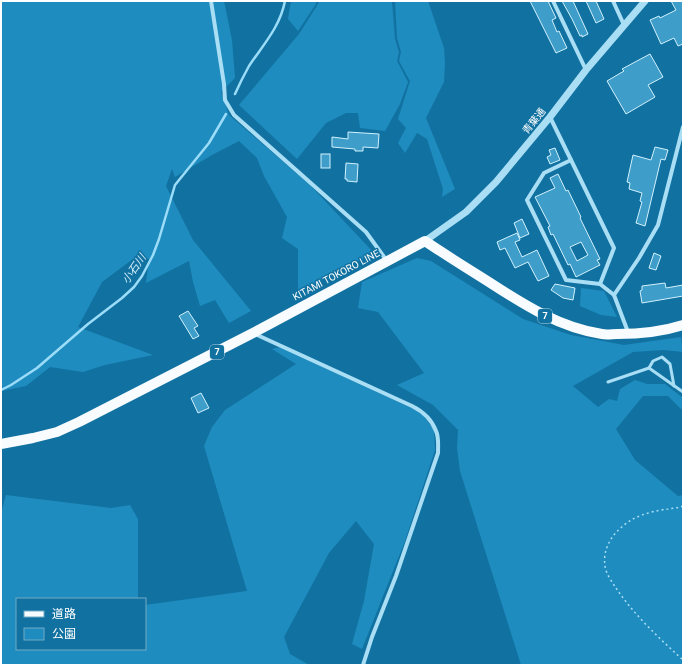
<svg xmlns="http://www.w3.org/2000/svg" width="684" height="666" font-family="Roboto,'Noto Sans JP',sans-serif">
	<rect width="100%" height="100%" fill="#1172a1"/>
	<g fill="#1f8cbf">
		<polygon points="1,1 224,1 232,40 235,78 221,92 229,115 310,185 374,253 298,293 298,249 282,238 287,217 264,176 257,158 239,141 212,155 175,177 172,169 166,186 193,240 251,311 229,323 215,300 200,306 193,282 189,261 146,283 149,259 133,259 102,282 78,327 153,355 105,365 83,372 50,367 26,386 1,391"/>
		<polygon points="291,1 316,1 316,4 298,31 288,19"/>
		<polygon points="319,1 392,1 395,39 399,52 397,61 408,82 400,104 385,131 360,128 358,113 346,113 326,123 297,159 239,105 299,34 318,4"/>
		<polygon points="395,1 428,1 444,48 445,63 444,82 426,118 455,189 442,197 443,189 427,139 417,133 405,153 398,143 406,128 398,119 410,81 399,61 401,52 397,38"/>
		<polygon points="417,258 431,261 523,319 571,335 624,345 681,337 683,352 664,350 633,352 573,386 598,407 609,399 617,401 620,389 635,380 647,384 665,384 683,398 683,411 668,396 643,396 616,429 635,460 678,496 683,495 683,665 521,665 460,471 457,448 458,430 433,405 397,385 424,373 378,312 358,308 362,282"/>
		<polygon points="581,288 604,291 617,317 601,315 580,306"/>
		<polygon points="280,347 422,413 434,430 435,450 405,541 362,649 352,644 364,601 374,544 356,521 329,553 284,637 290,654 309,665 1,665 1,513 6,495 111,508 130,505 138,519 138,599 17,599 17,649 145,649 145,605 247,591 204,446 212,427 225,410 296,364 272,349"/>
	</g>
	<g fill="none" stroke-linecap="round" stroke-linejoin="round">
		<g stroke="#9bdcf9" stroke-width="2.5">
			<path d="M235 94C239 85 244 75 249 66 263 45 280 27 285 1"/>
			<polyline points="1,390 11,385 37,368 88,324 122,298 134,287 142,276 153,255 159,239 175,185 209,143 226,114"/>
		</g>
	</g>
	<g fill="#3e9dc9" stroke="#d2f1fe" fill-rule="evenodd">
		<polygon points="530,1 548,1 556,18 552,20 557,32 559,31 567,48 556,53"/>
		<polygon points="562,1 573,1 588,34 582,37 582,35 580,36 572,19"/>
		<polygon points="586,1 596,1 604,19 596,23"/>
		<polygon points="671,1 683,1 683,44 678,46 674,38 661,44 650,20 659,16 660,18 676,10"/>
		<polygon points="650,54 663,77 648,85 655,97 626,114 607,81 624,71 622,69"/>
		<polygon points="348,132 379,134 378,148 363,147 363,151 355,151 355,149 332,147 332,137 348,139"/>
		<polygon points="655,147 668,150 665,160 661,159 645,226 636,223 642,202 640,201 642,193 629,189 630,183 627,182 633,155 651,160"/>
		<polygon points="555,148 560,160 550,164 547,157 551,155 549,150"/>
		<rect x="321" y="154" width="9" height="14"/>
		<polygon points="346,163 358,164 357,182 347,181 347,179 345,179"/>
		<path d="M558 174 566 191 568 190 581 217 580 218 600 259 597 260 600 265 576 277 570 264 568 265 553 234 551 235 548 227 550 226 535 197 555 188 550 178ZM581 242 588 255 577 261 570 247Z"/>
		<polygon points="522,219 529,234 520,238 514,223"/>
		<polygon points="517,233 520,240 515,242 522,257 537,250 549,276 538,281 528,262 515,268 505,248 500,250 497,242"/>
		<polygon points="654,253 661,256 656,270 649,268"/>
		<polygon points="665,283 666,288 683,285 683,296 642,303 640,291 642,290 642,286"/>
		<polygon points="555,284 575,288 573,300 563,298 551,290"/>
		<polygon points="188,311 198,326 194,328 199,336 193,339 179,316"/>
		<polygon points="201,393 209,408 198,413 191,398"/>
	</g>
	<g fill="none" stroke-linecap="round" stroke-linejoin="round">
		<path stroke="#a9def5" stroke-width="1.5" stroke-dasharray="2 3" stroke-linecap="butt" d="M683 506C678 508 673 508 668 509 658 510 642 514 633 519 616 529 602 545 605 566 606 574 612 582 616 588 634 615 659 638 683 660"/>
		<g stroke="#a9def5" stroke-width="3">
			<polyline points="649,368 653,361 662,357 670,364 674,386"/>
			<polyline points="608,382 649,368 683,392"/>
		</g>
		<g stroke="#a9def5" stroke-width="4">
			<polyline points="211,1 224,84 225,100 234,115 366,232 387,261"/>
			<polyline points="553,1 586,70"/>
			<polyline points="613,1 624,25"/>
			<polyline points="550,117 614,248 600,284"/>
			<polyline points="571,160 544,173 527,200 566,280 600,284 614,295"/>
			<polyline points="628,332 614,295 639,258 658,225 683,127"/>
			<path d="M255 334 412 406C422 411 432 420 436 431 439 437 438 446 438 453L396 576 372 637 363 665"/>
		</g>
		<polyline stroke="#a9def5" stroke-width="7" points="425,241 466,212 496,182 550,117 586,70 645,1"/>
		<path stroke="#f8fcff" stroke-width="10" d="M1 444 33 438 57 432 79 422 253 333 425 241C447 256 470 270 492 284 526 306 561 328 602 334 607 335 612 334 617 334 640 334 661 332 683 325"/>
	</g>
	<g text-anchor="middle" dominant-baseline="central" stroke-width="3" stroke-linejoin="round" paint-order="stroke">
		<g fill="#1172a1" stroke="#b8d5e3" stroke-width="1">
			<rect x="538" y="309" width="14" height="14" rx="3"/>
			<rect x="210" y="345" width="14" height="14" rx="3"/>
		</g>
		<g font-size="9" font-weight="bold" fill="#fff">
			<text x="545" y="316">7</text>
			<text x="217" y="352">7</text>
		</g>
		<g font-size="10" fill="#fff" stroke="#1172a1">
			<text transform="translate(534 121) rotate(-51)">青葉通</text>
			<text transform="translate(336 275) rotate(-28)">KITAMI TOKORO LINE</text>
		</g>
		<g font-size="11" font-style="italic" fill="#d7f1fd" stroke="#1172a1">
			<text transform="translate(134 269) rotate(-55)">小石川</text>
		</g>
	</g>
	<rect width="684" height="666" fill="none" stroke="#ffffff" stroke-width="4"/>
	<rect x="16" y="598" width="130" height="52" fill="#1172a1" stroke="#70aac7"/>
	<rect x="24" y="611" width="20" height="6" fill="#f8fcff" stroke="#70aac7"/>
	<text x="52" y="618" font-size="12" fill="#ffffff">道路</text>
	<rect x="24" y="628" width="20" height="12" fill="#1f8cbf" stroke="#70aac7"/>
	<text x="52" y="638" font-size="12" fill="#ffffff">公園</text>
</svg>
